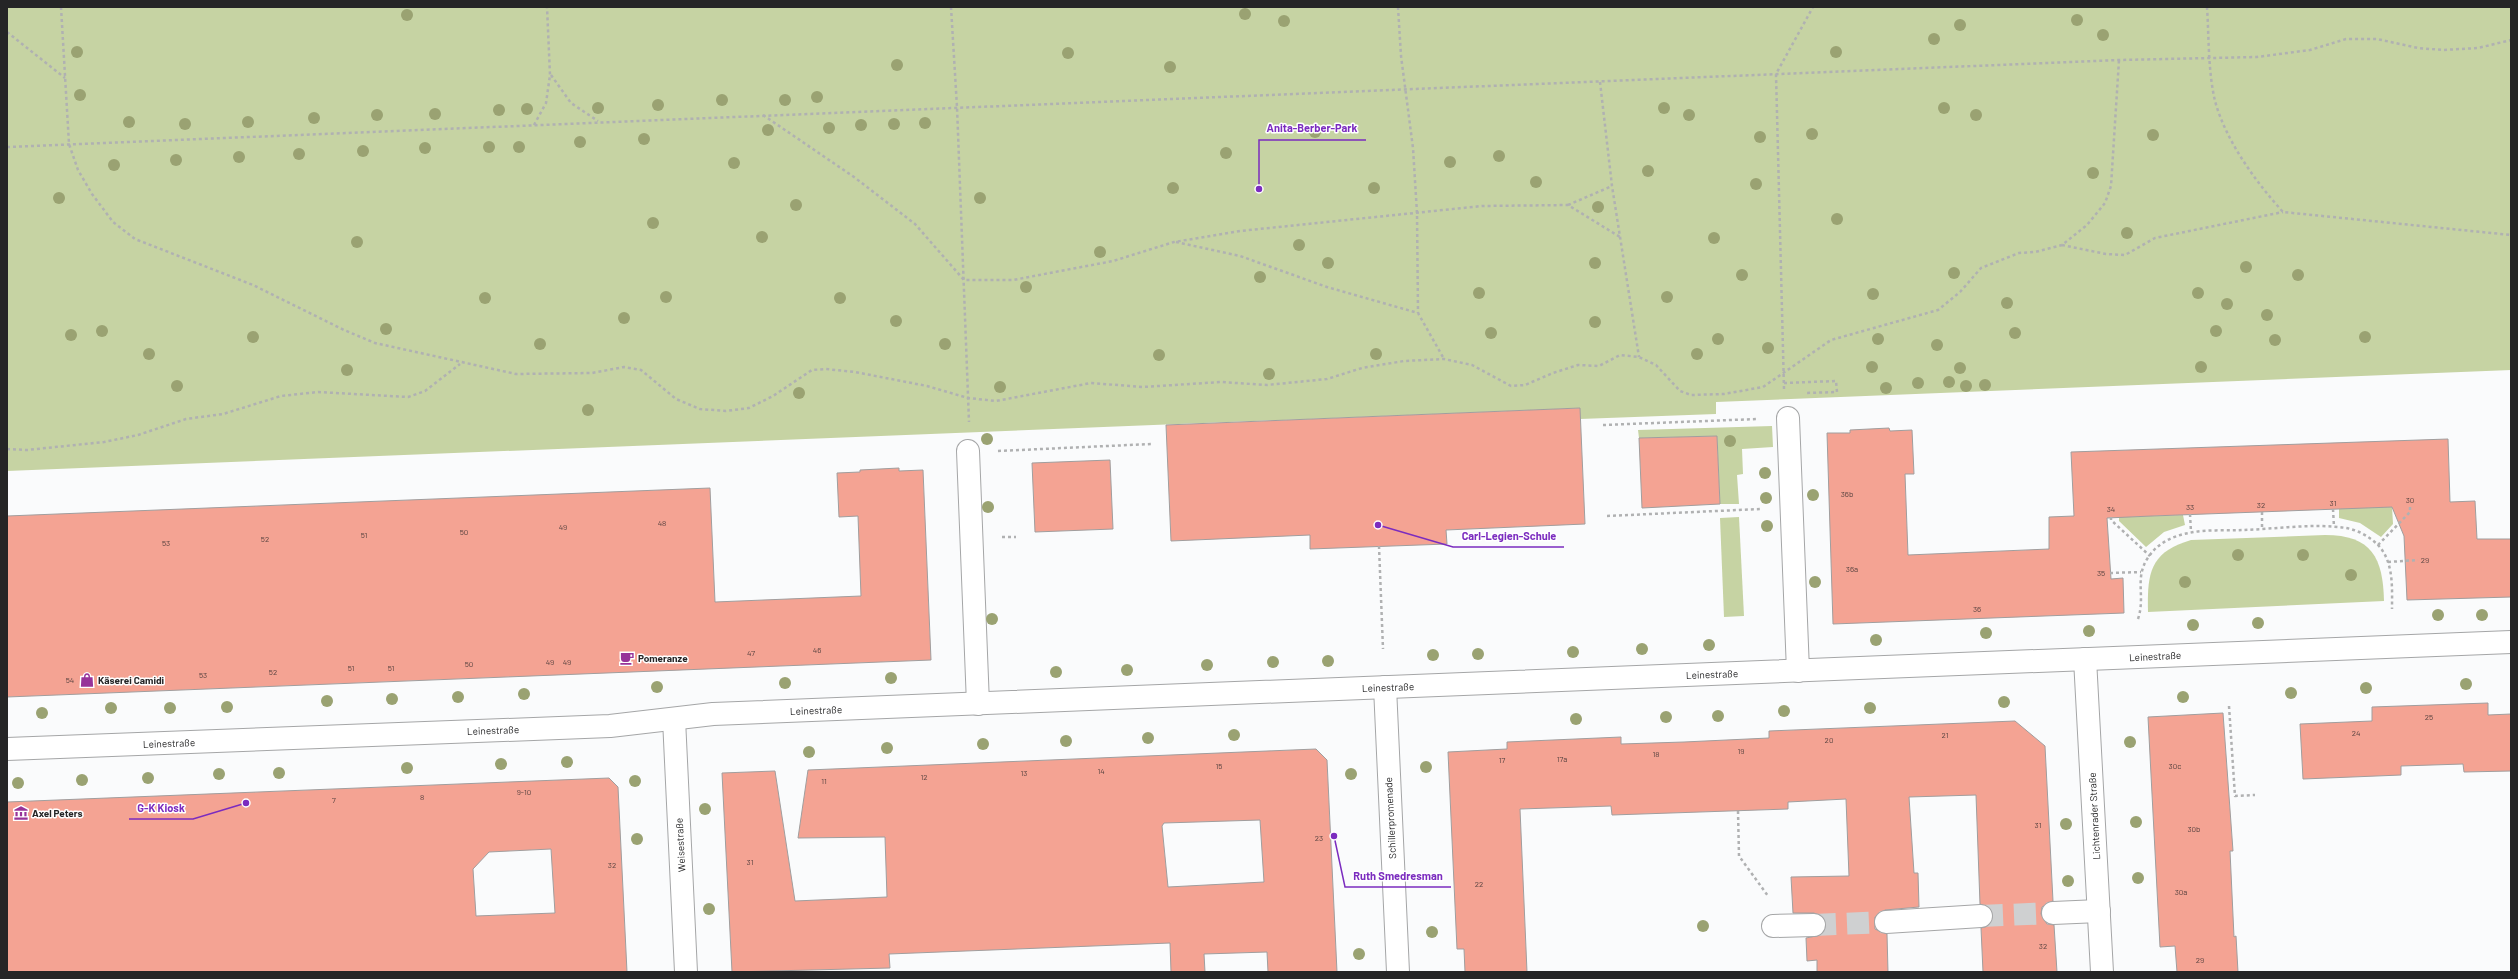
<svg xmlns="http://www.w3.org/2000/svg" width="2518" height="979" font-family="Barlow,sans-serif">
	<rect width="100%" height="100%" fill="#fafbfc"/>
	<g fill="#c6d3a3">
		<polygon points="7,7 2511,7 2511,370 1716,402 1716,414 1580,419 1580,408 7,471"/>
		<polygon points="1772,426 1773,447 1742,449 1743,474 1737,475 1739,504 1720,504 1717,436 1639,438 1638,430"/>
		<polygon points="2392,506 2393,524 2381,537 2360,523 2339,518 2339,509 2341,508"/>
		<polygon points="2183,515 2185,525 2164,532 2146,547 2119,521 2119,517"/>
		<polygon points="1739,517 1744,616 1724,617 1720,518"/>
		<path d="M2325 535C2372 535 2383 558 2384 601L2148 612C2147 573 2150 552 2191 540Z"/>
	</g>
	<g fill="#f4a393" stroke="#a09e9e" fill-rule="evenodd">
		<polygon points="1580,408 1585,524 1446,530 1447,544 1310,549 1310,535 1171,541 1166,425"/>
		<polygon points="1889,428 1890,431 1912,430 1914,474 1905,474 1908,555 2049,549 2049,517 2074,516 2071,452 2448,439 2450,502 2475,501 2477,539 2511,539 2511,597 2407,600 2404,536 2392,507 2152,516 2107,518 2111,579 2123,578 2124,613 1833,624 1827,433 1850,433 1850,430"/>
		<polygon points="1717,436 1720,504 1642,508 1639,438"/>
		<polygon points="1110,460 1113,529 1035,532 1032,463"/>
		<polygon points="899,468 899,471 923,470 931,660 7,697 7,516 710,488 715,602 861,596 858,516 839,517 837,473 860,472 860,470"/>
		<polygon points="2488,703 2488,715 2511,714 2511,771 2464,772 2463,764 2401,766 2401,775 2303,779 2300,724 2372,721 2372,707"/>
		<polygon points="2223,713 2233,851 2230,851 2234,937 2236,936 2238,972 2177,972 2175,946 2160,947 2148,717"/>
		<polygon points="2015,721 2045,746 2053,901 2042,907 2041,914 2047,924 2054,925 2057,972 1983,972 1981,928 1988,926 1993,916 1991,909 1980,904 1976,795 1909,797 1914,873 1918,873 1919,907 1885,910 1875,917 1875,929 1887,934 1888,972 1817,972 1817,960 1807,961 1806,938 1821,935 1825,931 1825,919 1814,913 1793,913 1791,877 1849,876 1846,799 1788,802 1788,809 1612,815 1611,806 1520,809 1527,972 1465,972 1464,949 1457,949 1448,752 1507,749 1507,742 1621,737 1621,744 1684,742 1769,738 1769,731"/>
		<path d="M1316 749 1327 760 1337 972H1268L1267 952 1204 954 1205 972H1171L1170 943 889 954 890 968 732 972 722 773 775 771 795 901 887 897 885 837 798 838 808 770ZM1260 820 1264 882 1168 887 1162 826 1164 823Z"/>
		<path d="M609 778 618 787 627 972H7V802ZM551 849 555 913 476 916 473 869 489 852Z"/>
	</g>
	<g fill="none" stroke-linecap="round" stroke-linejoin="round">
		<g stroke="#cfd0d1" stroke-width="22" stroke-dasharray="22 11" stroke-linecap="butt">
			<polyline points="1981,916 2053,913"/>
			<polyline points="1814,925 1886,922"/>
		</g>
		<defs>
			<g id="minor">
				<polyline points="1788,418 1798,671"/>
				<polyline points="968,451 978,704"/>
				<polyline points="2085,659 2102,972"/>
				<polyline points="1385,687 1398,972"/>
				<polyline points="674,719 686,972"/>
				<polyline points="7,749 610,726 713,714 2511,642"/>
				<polyline points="2053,913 2099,911"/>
				<polyline points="1886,922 1981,916"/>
				<polyline points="1773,926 1814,925"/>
			</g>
		</defs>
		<use href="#minor" stroke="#a5a6a7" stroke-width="24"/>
		<g stroke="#b0b1b2" stroke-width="2.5" stroke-dasharray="3 3" stroke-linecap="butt">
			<polyline points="61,7 69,144 78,170 92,194 113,222 135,239 253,285 344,330 375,343 516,374 592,373 624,367 641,370 676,399 700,409 726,411 749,408 773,396 812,370 826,369 855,372 927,386 968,398 996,401 1091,383 1143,387 1221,382 1267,385 1327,379 1362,368 1404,361 1444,359 1472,365 1511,386 1525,385 1553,373 1578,365 1599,366 1620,355 1639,357 1656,365 1680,391 1691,395 1724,394 1763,387 1831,340 1938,310 1960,292 1981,268 2019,253 2035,252 2062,245 2087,225 2105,203 2111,186 2119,60"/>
			<polyline points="951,7 957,107 969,422"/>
			<polyline points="1398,7 1401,56 1413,148 1417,213 1418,313"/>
			<path d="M2207 7C2209 38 2208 71 2215 101 2226 141 2255 181 2283 212L2511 235"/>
			<polyline points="7,32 65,78"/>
			<polyline points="551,75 571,103 598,121"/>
			<polyline points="1600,82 1612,186 1639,357"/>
			<polyline points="763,115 854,177 915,224 964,280 1013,280 1113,261 1174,242 1240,231 1482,206 1568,205 1620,237"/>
			<polyline points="534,125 546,103 550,75 547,7"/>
			<polyline points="7,147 2119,60 2257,57 2310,50 2346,39 2377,39 2418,48 2443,50 2478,48 2511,40"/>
			<polyline points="1568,205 1612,186"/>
			<polyline points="1176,242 1240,256 1327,287 1418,313 1444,359"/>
			<polyline points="2062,245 2106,254 2125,255 2155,238 2283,212"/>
			<polyline points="1784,383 1836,381 1837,392 1806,393"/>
			<polyline points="1784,389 1776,74 1813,7"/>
			<polyline points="1603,425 1757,419"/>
			<polyline points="7,449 27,450 104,442 138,435 186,419 223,414 281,396 318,392 408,397 425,391 460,364"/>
			<polyline points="998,451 1151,444"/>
			<polyline points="2333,509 2334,527"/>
			<polyline points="2262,512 2262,529"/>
			<polyline points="2190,514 2191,532"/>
			<polyline points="1607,516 1760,509"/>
			<polyline points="2111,517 2111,520 2150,556"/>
			<polyline points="1002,537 1016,537"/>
			<polyline points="2378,545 2410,512 2410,506"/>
			<polyline points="1379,546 1383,649"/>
			<polyline points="2388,562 2418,560"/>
			<polyline points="2110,573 2141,572"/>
			<path d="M2138 619C2147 592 2130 574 2156 548 2165 540 2177 535 2189 533 2206 529 2226 531 2243 530 2276 529 2314 523 2346 528 2358 530 2370 537 2378 545 2394 562 2392 588 2392 609"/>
			<polyline points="2229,706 2235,796 2255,795"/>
			<polyline points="1738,811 1739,856 1768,896"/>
		</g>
		<use href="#minor" stroke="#fff" stroke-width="22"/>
	</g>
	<g fill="#9aa272">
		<circle cx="1245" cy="14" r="6"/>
		<circle cx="407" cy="15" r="6"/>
		<circle cx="2077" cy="20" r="6"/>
		<circle cx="1284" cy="21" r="6"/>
		<circle cx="1960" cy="25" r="6"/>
		<circle cx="2103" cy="35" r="6"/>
		<circle cx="1934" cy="39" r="6"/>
		<circle cx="77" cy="52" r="6"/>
		<circle cx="1836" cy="52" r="6"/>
		<circle cx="1068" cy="53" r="6"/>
		<circle cx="897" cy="65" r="6"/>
		<circle cx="1170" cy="67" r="6"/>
		<circle cx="80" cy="95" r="6"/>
		<circle cx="817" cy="97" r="6"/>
		<circle cx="722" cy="100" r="6"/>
		<circle cx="785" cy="100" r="6"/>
		<circle cx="658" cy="105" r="6"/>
		<circle cx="598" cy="108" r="6"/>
		<circle cx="1664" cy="108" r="6"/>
		<circle cx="1944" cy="108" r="6"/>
		<circle cx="527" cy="109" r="6"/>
		<circle cx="499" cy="110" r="6"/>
		<circle cx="435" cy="114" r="6"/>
		<circle cx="377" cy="115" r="6"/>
		<circle cx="1689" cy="115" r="6"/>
		<circle cx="1976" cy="115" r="6"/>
		<circle cx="314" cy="118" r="6"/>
		<circle cx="129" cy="122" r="6"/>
		<circle cx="248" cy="122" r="6"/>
		<circle cx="925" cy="123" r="6"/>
		<circle cx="185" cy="124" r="6"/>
		<circle cx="894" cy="124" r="6"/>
		<circle cx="861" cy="125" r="6"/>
		<circle cx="829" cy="128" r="6"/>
		<circle cx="768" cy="130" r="6"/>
		<circle cx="1315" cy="132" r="6"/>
		<circle cx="1812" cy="134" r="6"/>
		<circle cx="2153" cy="135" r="6"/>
		<circle cx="1760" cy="137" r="6"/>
		<circle cx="644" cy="139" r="6"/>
		<circle cx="580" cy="142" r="6"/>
		<circle cx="489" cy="147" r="6"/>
		<circle cx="519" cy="147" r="6"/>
		<circle cx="425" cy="148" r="6"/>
		<circle cx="363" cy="151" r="6"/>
		<circle cx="1226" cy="153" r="6"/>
		<circle cx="299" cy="154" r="6"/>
		<circle cx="1499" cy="156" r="6"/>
		<circle cx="239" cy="157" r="6"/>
		<circle cx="176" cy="160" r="6"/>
		<circle cx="1450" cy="162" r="6"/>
		<circle cx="734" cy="163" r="6"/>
		<circle cx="114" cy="165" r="6"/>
		<circle cx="1648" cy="171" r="6"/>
		<circle cx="2093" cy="173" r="6"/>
		<circle cx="1536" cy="182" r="6"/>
		<circle cx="1756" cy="184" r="6"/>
		<circle cx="1173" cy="188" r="6"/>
		<circle cx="1374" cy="188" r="6"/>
		<circle cx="59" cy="198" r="6"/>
		<circle cx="980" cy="198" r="6"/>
		<circle cx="796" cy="205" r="6"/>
		<circle cx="1598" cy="207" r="6"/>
		<circle cx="1837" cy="219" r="6"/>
		<circle cx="653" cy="223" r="6"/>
		<circle cx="2127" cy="233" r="6"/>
		<circle cx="762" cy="237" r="6"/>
		<circle cx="1714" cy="238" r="6"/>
		<circle cx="357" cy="242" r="6"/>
		<circle cx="1299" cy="245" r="6"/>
		<circle cx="1100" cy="252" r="6"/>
		<circle cx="1328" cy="263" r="6"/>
		<circle cx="1595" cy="263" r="6"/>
		<circle cx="2246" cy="267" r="6"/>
		<circle cx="1954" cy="273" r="6"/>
		<circle cx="1742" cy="275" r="6"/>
		<circle cx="2298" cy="275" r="6"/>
		<circle cx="1260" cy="277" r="6"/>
		<circle cx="1026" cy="287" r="6"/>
		<circle cx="1479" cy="293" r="6"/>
		<circle cx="2198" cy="293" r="6"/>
		<circle cx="1873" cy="294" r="6"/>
		<circle cx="666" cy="297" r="6"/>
		<circle cx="1667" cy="297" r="6"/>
		<circle cx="485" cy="298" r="6"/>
		<circle cx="840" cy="298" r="6"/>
		<circle cx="2007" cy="303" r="6"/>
		<circle cx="2227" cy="304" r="6"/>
		<circle cx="2267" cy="315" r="6"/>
		<circle cx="624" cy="318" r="6"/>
		<circle cx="896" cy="321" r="6"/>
		<circle cx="1595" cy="322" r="6"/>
		<circle cx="386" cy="329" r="6"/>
		<circle cx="102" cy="331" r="6"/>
		<circle cx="2216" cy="331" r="6"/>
		<circle cx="1491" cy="333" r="6"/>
		<circle cx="2015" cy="333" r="6"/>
		<circle cx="71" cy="335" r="6"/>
		<circle cx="253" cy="337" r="6"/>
		<circle cx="2365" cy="337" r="6"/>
		<circle cx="1718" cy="339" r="6"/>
		<circle cx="1878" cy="339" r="6"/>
		<circle cx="2275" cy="340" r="6"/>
		<circle cx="540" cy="344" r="6"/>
		<circle cx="945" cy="344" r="6"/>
		<circle cx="1937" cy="345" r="6"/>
		<circle cx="1768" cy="348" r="6"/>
		<circle cx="149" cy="354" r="6"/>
		<circle cx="1376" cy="354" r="6"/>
		<circle cx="1697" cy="354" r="6"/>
		<circle cx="1159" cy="355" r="6"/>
		<circle cx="1872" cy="367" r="6"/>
		<circle cx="2201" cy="367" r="6"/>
		<circle cx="1960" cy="368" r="6"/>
		<circle cx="347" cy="370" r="6"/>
		<circle cx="1269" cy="374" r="6"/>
		<circle cx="1949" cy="382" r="6"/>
		<circle cx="1918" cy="383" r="6"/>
		<circle cx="1985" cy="385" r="6"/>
		<circle cx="177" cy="386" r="6"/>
		<circle cx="1966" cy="386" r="6"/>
		<circle cx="1000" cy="387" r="6"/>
		<circle cx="1886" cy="388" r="6"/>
		<circle cx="799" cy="393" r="6"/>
		<circle cx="588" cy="410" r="6"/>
		<circle cx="987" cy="439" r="6"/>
		<circle cx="1730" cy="441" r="6"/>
		<circle cx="1765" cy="473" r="6"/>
		<circle cx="1813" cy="495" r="6"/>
		<circle cx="1766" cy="498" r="6"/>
		<circle cx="988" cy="507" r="6"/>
		<circle cx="1767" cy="526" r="6"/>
		<circle cx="2238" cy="555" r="6"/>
		<circle cx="2303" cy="555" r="6"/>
		<circle cx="2351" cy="575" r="6"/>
		<circle cx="1815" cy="582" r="6"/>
		<circle cx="2185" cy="582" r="6"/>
		<circle cx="2438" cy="615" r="6"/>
		<circle cx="2482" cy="615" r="6"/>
		<circle cx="992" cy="619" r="6"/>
		<circle cx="2258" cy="623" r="6"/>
		<circle cx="2193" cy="625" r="6"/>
		<circle cx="2089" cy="631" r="6"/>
		<circle cx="1986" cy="633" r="6"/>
		<circle cx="1876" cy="640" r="6"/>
		<circle cx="1709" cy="645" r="6"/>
		<circle cx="1642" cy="649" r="6"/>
		<circle cx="1573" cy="652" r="6"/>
		<circle cx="1478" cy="654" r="6"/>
		<circle cx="1433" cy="655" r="6"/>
		<circle cx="1328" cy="661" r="6"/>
		<circle cx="1273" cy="662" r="6"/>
		<circle cx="1207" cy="665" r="6"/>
		<circle cx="1127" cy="670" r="6"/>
		<circle cx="1056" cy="672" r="6"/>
		<circle cx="891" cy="678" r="6"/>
		<circle cx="785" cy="683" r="6"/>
		<circle cx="2466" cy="684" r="6"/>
		<circle cx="657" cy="687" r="6"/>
		<circle cx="2366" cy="688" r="6"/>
		<circle cx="2291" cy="693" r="6"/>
		<circle cx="524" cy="694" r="6"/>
		<circle cx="458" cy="697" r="6"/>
		<circle cx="2183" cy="697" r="6"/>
		<circle cx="392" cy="699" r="6"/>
		<circle cx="327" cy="701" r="6"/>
		<circle cx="2004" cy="702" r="6"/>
		<circle cx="227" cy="707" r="6"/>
		<circle cx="111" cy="708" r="6"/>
		<circle cx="170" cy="708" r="6"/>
		<circle cx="1870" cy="708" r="6"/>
		<circle cx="1784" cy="711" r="6"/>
		<circle cx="42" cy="713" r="6"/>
		<circle cx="1718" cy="716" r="6"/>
		<circle cx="1666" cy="717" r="6"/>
		<circle cx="1576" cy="719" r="6"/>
		<circle cx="1234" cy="735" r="6"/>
		<circle cx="1148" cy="738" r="6"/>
		<circle cx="1066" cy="741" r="6"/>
		<circle cx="2130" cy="742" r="6"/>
		<circle cx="983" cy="744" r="6"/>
		<circle cx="887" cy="748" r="6"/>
		<circle cx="809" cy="752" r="6"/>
		<circle cx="567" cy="762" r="6"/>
		<circle cx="501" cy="764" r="6"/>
		<circle cx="1426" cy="767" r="6"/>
		<circle cx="407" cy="768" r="6"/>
		<circle cx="279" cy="773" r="6"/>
		<circle cx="219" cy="774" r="6"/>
		<circle cx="1351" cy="774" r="6"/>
		<circle cx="148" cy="778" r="6"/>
		<circle cx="82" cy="780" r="6"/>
		<circle cx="635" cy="781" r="6"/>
		<circle cx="18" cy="783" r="6"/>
		<circle cx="705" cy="809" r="6"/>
		<circle cx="2136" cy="822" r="6"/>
		<circle cx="2066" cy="824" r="6"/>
		<circle cx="637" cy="839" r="6"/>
		<circle cx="2138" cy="878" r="6"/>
		<circle cx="2068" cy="881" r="6"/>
		<circle cx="709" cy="909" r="6"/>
		<circle cx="1703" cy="926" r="6"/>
		<circle cx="1432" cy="932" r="6"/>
		<circle cx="1359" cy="954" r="6"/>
	</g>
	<defs>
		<symbol id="cafe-bare" viewBox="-9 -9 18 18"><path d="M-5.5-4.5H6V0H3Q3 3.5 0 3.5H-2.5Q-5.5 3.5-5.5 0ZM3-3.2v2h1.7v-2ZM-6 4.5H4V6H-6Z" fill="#973399" stroke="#fff" stroke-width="2.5" paint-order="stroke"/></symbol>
		<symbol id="shop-bare" viewBox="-9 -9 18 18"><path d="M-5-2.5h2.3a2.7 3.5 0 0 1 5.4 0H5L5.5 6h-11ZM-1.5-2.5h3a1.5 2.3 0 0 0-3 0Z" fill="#973399" stroke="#fff" stroke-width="2.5" paint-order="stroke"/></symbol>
		<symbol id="museum-bare" viewBox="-9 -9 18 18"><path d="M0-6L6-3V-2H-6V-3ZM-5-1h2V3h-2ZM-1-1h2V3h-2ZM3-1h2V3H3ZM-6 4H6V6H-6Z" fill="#973399" stroke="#fff" stroke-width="2.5" paint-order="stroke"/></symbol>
	</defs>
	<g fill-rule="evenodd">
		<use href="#cafe-bare" x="617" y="648" width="20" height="20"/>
		<use href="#shop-bare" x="77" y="670" width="20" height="20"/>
		<use href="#museum-bare" x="11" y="803" width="20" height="20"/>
	</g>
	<g text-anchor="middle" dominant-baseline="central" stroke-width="3" stroke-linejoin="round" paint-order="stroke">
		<g font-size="8" fill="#594441">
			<text x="1847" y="494">36b</text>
			<text x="2410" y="500">30</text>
			<text x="2333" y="503">31</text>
			<text x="2261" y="505">32</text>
			<text x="2190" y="507">33</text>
			<text x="2111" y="509">34</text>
			<text x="662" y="523">48</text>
			<text x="563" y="527">49</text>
			<text x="464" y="532">50</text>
			<text x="364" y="535">51</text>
			<text x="265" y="539">52</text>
			<text x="166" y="543">53</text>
			<text x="2425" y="560">29</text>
			<text x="1852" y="569">36a</text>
			<text x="2101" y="573">35</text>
			<text x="1977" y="609">36</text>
			<text x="817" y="650">46</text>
			<text x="751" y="653">47</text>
			<text x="550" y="662">49</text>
			<text x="567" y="662">49</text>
			<text x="469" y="664">50</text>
			<text x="351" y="668">51</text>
			<text x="391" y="668">51</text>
			<text x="273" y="672">52</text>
			<text x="203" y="675">53</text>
			<text x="70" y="680">54</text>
			<text x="2429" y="717">25</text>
			<text x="2356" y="733">24</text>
			<text x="1945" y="735">21</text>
			<text x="1829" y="740">20</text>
			<text x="1741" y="751">19</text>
			<text x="1656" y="754">18</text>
			<text x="1562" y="759">17a</text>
			<text x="1502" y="760">17</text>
			<text x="1219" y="766">15</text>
			<text x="2175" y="766">30c</text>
			<text x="1101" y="771">14</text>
			<text x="1024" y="773">13</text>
			<text x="924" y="777">12</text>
			<text x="824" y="781">11</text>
			<text x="524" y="792">9-10</text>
			<text x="422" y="797">8</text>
			<text x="334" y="800">7</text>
			<text x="2038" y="825">31</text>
			<text x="2194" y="829">30b</text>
			<text x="1319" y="838">23</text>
			<text x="750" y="862">31</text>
			<text x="612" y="865">32</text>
			<text x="1479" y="884">22</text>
			<text x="2181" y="892">30a</text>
			<text x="2043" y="946">32</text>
			<text x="2200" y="960">29</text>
		</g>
		<g font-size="10" fill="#252526" stroke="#fff">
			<text transform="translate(2155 656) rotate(-3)">Leinestraße</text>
			<text transform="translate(1712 674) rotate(-2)">Leinestraße</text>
			<text transform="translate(1388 687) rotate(-2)">Leinestraße</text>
			<text transform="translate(816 710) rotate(-2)">Leinestraße</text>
			<text transform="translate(493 730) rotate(-2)">Leinestraße</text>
			<text transform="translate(169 743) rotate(-2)">Leinestraße</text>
			<text transform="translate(2094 816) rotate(-93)">Lichtenrader Straße</text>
			<text transform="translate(1390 818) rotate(-93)">Schillerpromenade</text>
			<text transform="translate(680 845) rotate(-93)">Weisestraße</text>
		</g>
		<g font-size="10" font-weight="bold" fill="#252526" stroke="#fff" text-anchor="start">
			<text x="638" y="658">Pomeranze</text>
			<text x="98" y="680">Käserei Camidi</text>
			<text x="32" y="813">Axel Peters</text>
		</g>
	</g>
	<path fill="none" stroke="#7b2cbf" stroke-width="1.5" d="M1259 189L1259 140H1366M1378 525L1453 547H1564M246 803L193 819H129M1334 836L1345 887H1451"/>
	<g fill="#7b2cbf" stroke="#fff" stroke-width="1.5">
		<circle cx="1259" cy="189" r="4"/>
		<circle cx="1378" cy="525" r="4"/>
		<circle cx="246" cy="803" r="4"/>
		<circle cx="1334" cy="836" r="4"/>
	</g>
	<g font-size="11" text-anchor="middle" font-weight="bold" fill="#7b2cbf" stroke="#fff" stroke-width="3" stroke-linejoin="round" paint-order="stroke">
		<text x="1312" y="132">Anita-Berber-Park</text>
		<text x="1509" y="540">Carl-Legien-Schule</text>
		<text x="161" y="812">G-K Kiosk</text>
		<text x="1398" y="880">Ruth Smedresman</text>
	</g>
	<rect width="2518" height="979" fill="none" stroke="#252526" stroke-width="16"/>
</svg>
